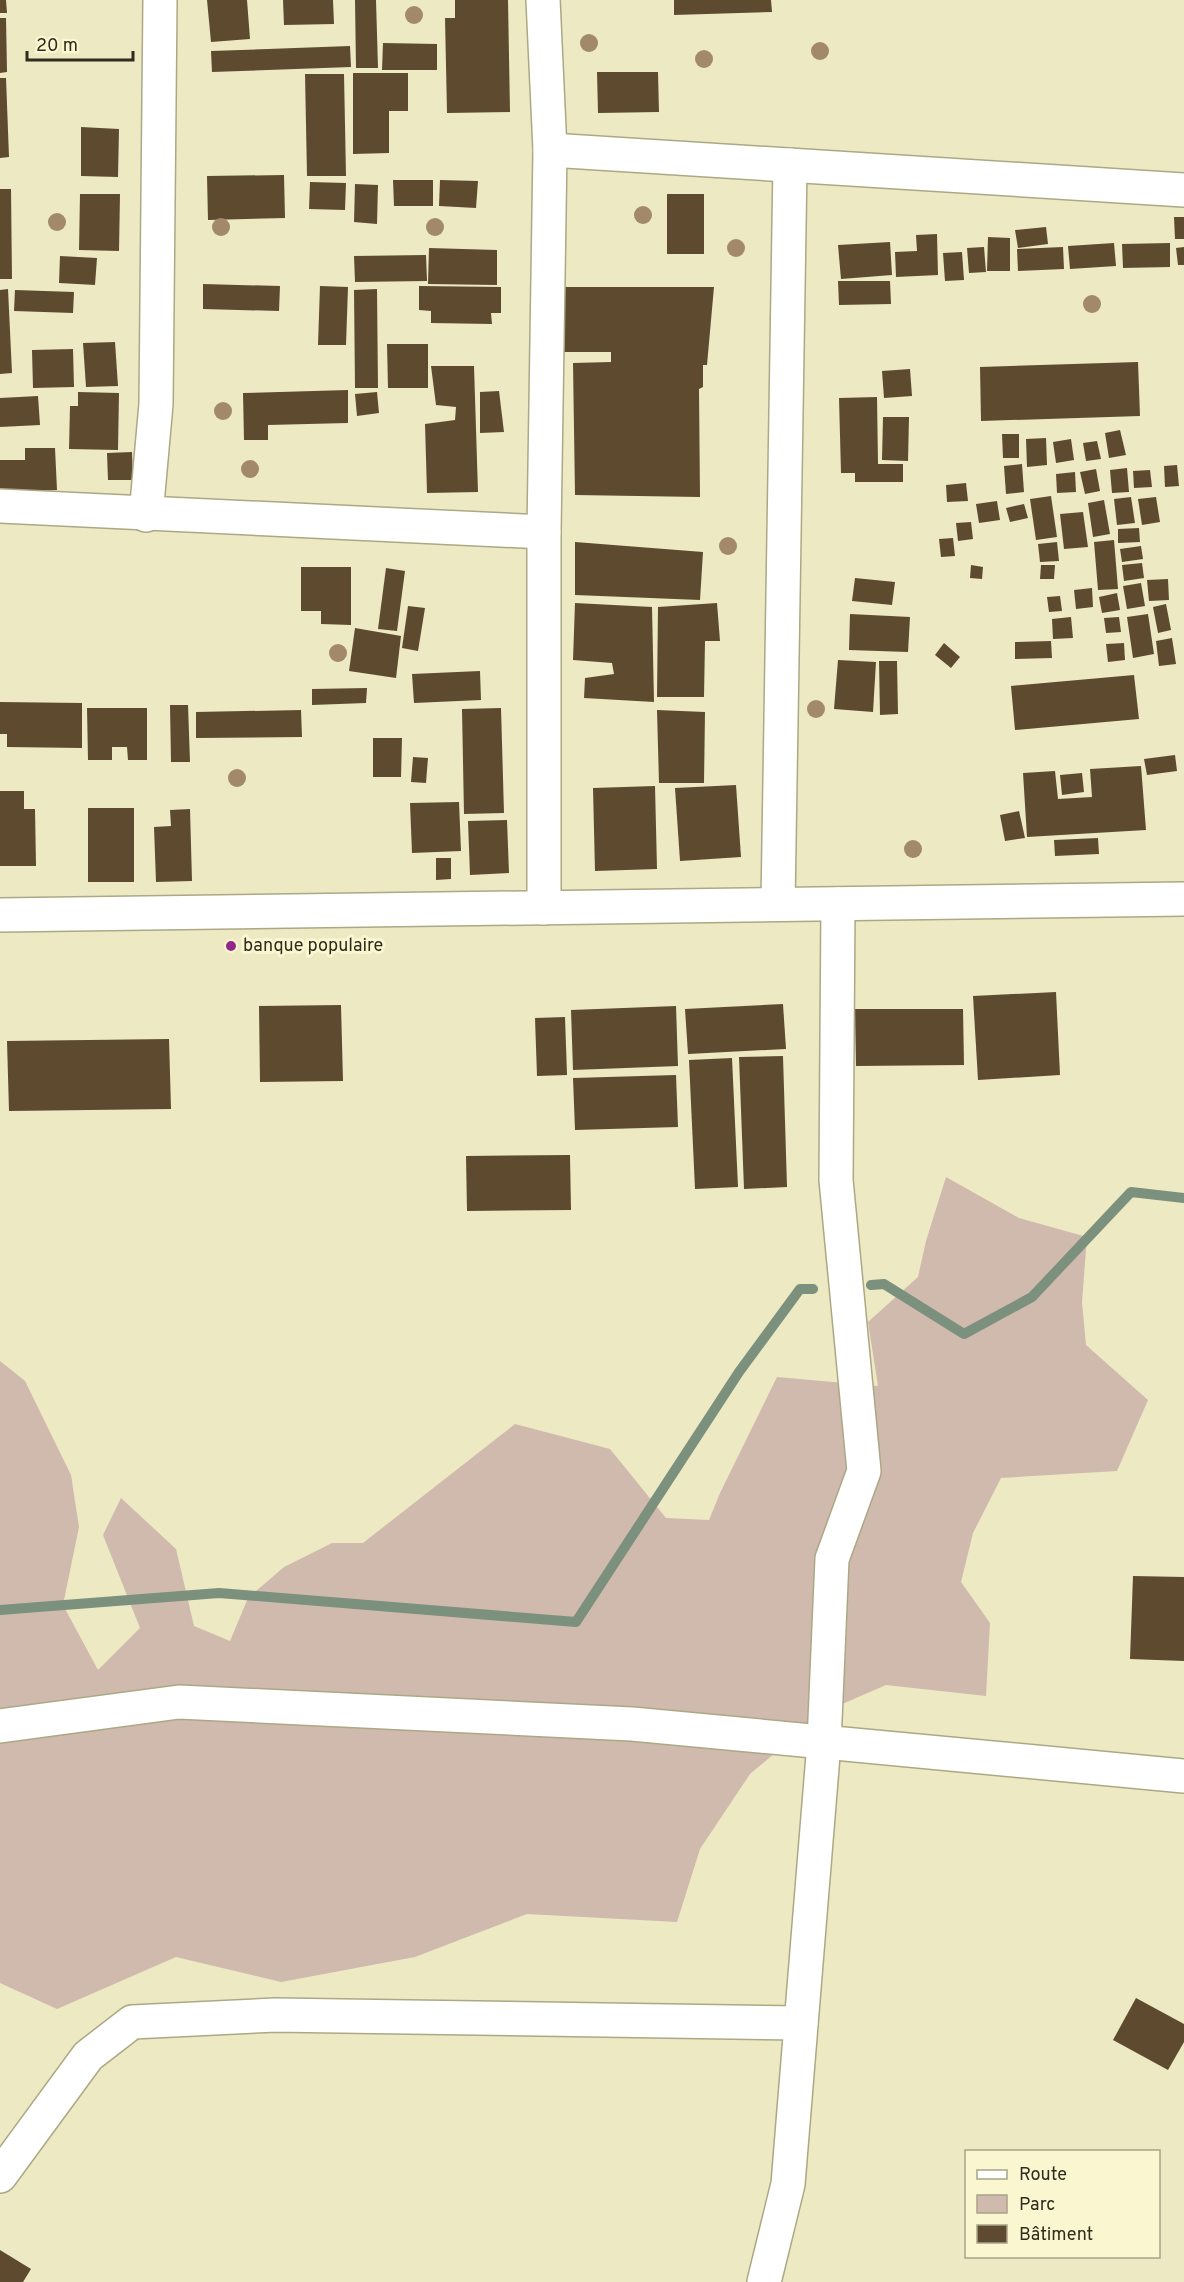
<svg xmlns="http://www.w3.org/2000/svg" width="1184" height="2282" font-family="Overpass,sans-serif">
	<rect width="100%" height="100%" fill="#ece9c3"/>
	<polygon fill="#d0baae" points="946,1177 1019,1218 1087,1237 1082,1302 1086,1345 1148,1400 1117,1471 1001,1478 973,1533 961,1582 990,1623 986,1696 886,1685 824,1712 750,1774 700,1849 677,1922 527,1914 415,1957 281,1982 176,1957 57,2009 0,1983 0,1361 25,1381 71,1475 79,1527 63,1605 98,1670 140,1628 103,1535 121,1498 176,1549 194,1626 230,1641 248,1598 284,1567 332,1543 363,1543 515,1424 610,1449 666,1518 709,1520 720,1493 777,1377 878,1386 868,1322 918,1277 926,1241"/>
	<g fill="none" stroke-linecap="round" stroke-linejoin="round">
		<g stroke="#7c907e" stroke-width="10">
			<polyline points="871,1285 884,1284 964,1334 1032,1297 1131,1192 1184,1198"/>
			<polyline points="0,1610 219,1593 576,1622 739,1372 800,1289 813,1289"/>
		</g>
	</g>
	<g fill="#5e4b2f">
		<polygon points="0,0 6,0 7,13 0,13"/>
		<polygon points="207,0 247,0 250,39 211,42"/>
		<polygon points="283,0 333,0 334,24 284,25"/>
		<polygon points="355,0 376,0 378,68 356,68"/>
		<polygon points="455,0 508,0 510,112 447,113 445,18 455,18"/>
		<polygon points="674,0 771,0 772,12 674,15"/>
		<polygon points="0,18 6,18 7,72 0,73"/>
		<polygon points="383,43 437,44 437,70 382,70"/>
		<polygon points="350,46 351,67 212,72 211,51"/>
		<polygon points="597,72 658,72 659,112 598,113"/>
		<polygon points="353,73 408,73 408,111 389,111 389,153 353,154"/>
		<polygon points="305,74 344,74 346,176 307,176"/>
		<polygon points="0,78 6,78 9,157 0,158"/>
		<polygon points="81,127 119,129 118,177 81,176"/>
		<polygon points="284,175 285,218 208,220 207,176"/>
		<polygon points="393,180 433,180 433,206 394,206"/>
		<polygon points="440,180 478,181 476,208 439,206"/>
		<polygon points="310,182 346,183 345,210 309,209"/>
		<polygon points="355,184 378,185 377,224 354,222"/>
		<polygon points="0,189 11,189 12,279 0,279"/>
		<polygon points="80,194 120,194 119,251 79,250"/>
		<rect x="667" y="194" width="37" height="60"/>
		<polygon points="1174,217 1184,217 1184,239 1175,239"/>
		<polygon points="1046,227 1048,244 1018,248 1015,230"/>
		<polygon points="937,234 938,275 896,277 895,252 917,251 916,235"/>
		<polygon points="988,237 1010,238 1010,271 987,271"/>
		<polygon points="890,242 892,275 841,279 838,245"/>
		<polygon points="1114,243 1116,266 1070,269 1068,246"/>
		<polygon points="1170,243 1170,267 1123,268 1122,244"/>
		<polygon points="984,247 986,272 969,273 967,248"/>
		<polygon points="1063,247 1064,269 1018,271 1017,249"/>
		<polygon points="1184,247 1184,265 1178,265 1176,248"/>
		<polygon points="429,248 497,250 497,285 428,284"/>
		<polygon points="962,252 964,280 945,281 943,253"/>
		<polygon points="426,255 427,281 355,282 354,256"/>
		<polygon points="60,256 97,258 95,285 59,283"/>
		<polygon points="838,281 890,281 891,304 839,305"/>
		<polygon points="203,284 280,286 279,311 203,309"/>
		<polygon points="320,286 348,287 346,345 318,345"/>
		<polygon points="419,286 501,287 501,313 491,313 492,324 431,323 431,311 419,310"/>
		<polygon points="563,287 714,287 707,365 703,365 703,387 699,389 700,497 575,495 573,363 611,362 611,352 563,352"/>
		<polygon points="8,289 12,373 0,374 0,290"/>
		<polygon points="377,289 378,388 355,388 354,290"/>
		<polygon points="15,290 74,292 73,313 14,311"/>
		<polygon points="115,342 118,386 86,387 83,343"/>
		<polygon points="387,344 428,344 428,388 388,388"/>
		<polygon points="73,349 74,387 33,388 32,350"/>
		<polygon points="1138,362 1140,416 981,421 980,367"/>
		<polygon points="431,366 474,366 478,492 427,493 425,424 455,420 456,407 436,405"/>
		<polygon points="910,369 912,396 884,398 882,371"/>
		<polygon points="348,390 348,423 268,425 268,440 244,440 243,393"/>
		<polygon points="499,391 504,432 480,433 480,392"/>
		<polygon points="78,392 119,393 118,450 69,449 70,406 78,406"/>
		<polygon points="377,392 379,413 357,416 355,394"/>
		<polygon points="38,396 40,425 0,427 0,398"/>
		<polygon points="877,397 878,464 903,464 903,482 855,482 855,473 841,473 839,398"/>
		<polygon points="883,417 909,417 908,461 882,460"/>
		<polygon points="1120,430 1126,455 1109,458 1105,433"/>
		<polygon points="1002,434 1019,434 1019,458 1003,458"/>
		<polygon points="1046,438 1047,465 1027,467 1026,439"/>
		<polygon points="1071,439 1074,460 1056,463 1053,442"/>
		<polygon points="1097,441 1101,459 1086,461 1083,443"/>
		<polygon points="25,448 55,448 57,490 0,492 0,460 25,460"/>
		<polygon points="132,452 133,480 108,480 107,453"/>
		<polygon points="1022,464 1024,492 1006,494 1004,466"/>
		<polygon points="1177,465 1179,486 1165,487 1164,466"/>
		<polygon points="1127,468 1129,492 1112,493 1110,470"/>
		<polygon points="1096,469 1100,491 1085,494 1080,472"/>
		<polygon points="1150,470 1152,487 1134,488 1133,471"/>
		<polygon points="1075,472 1076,492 1057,493 1056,474"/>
		<polygon points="966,483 968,501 947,502 946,485"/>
		<polygon points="1051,496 1057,537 1036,540 1030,499"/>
		<polygon points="1131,497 1135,523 1117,525 1114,499"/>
		<polygon points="1156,497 1160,522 1142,525 1138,499"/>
		<polygon points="1104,500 1110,534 1093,537 1088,503"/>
		<polygon points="997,501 1000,520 979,523 976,504"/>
		<polygon points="1024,504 1028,518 1010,522 1006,508"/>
		<polygon points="1083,512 1088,547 1064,549 1060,514"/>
		<polygon points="971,522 973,539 958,541 956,523"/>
		<polygon points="1139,528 1140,542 1118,543 1118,529"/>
		<polygon points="953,538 955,556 941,557 939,539"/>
		<polygon points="1114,540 1118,589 1098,590 1094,542"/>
		<polygon points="575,542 703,552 700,600 575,595"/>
		<polygon points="1057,542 1059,561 1040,562 1038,544"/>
		<polygon points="1141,546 1143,559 1122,562 1120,549"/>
		<polygon points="1142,563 1144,578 1124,581 1122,565"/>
		<polygon points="971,565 983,567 982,579 970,578"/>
		<polygon points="1041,565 1055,565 1054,579 1040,579"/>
		<polygon points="301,567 351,567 351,625 321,624 321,611 301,611"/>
		<polygon points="386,568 405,571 397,631 378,629"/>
		<polygon points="855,578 895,582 892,605 852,601"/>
		<polygon points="1168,579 1169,600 1149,601 1147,580"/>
		<polygon points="1141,583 1145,606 1127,609 1123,586"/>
		<polygon points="1092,588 1093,607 1076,609 1074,590"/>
		<polygon points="1117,593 1120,610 1102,613 1099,597"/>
		<polygon points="1060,596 1062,611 1049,612 1047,597"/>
		<polygon points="575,603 652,607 654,702 584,698 585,678 614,674 612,663 573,660"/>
		<polygon points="717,603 720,641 705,641 704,697 657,697 658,607"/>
		<polygon points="1166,604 1171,630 1158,633 1153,607"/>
		<polygon points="408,606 425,608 418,651 402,648"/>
		<polygon points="850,614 910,617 908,652 849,650"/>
		<polygon points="1148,614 1154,654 1133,658 1127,617"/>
		<polygon points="1071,617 1073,638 1053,639 1052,619"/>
		<polygon points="1119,617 1121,632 1106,633 1104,618"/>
		<polygon points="355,628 401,636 396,678 349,671"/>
		<polygon points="1172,638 1176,664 1159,666 1156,641"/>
		<polygon points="1051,641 1052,658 1015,659 1015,642"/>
		<polygon points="944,643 960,657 951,668 935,655"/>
		<polygon points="1124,643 1125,660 1108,662 1106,644"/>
		<polygon points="838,660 876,662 873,712 834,709"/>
		<polygon points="879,661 897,661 898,714 880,715"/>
		<polygon points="480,671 481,700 414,703 412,674"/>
		<polygon points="1134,675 1139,719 1015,730 1011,686"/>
		<polygon points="367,688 366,703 312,705 312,689"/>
		<polygon points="0,702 82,703 82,748 7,747 7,734 0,734"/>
		<polygon points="170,705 188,705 190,762 171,762"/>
		<polygon points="87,708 147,708 147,760 128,760 127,747 112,747 112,760 88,760"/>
		<polygon points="501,708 504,813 464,814 462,709"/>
		<polygon points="301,710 302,737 196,738 196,712"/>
		<polygon points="657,710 705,712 704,783 659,783"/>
		<polygon points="373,738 402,738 401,777 373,777"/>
		<polygon points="1175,755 1177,771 1147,775 1144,759"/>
		<polygon points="413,757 428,758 426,783 411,782"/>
		<polygon points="1141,766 1146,830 1027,837 1023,773 1055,771 1058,799 1092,797 1090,769"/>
		<polygon points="1082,773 1084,792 1062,795 1060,775"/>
		<polygon points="736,785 741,857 680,861 675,788"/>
		<polygon points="655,786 657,869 595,871 593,788"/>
		<polygon points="0,791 24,791 24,809 35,809 36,866 0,866"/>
		<polygon points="459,802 461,851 412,853 410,803"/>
		<rect x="88" y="808" width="46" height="74"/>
		<polygon points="190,809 192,881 156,882 154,827 171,826 170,810"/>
		<polygon points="1019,811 1025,838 1005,841 1000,815"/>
		<polygon points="507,820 509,873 470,875 468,821"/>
		<polygon points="1098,838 1099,854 1055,856 1054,840"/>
		<polygon points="436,858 451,858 451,879 436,880"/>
		<polygon points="1056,992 1060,1075 978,1080 973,996"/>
		<polygon points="783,1004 786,1049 688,1054 685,1009"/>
		<polygon points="341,1005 343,1081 260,1082 259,1006"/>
		<polygon points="676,1006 678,1066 573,1070 571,1010"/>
		<polygon points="855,1009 963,1009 964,1065 856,1066"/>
		<polygon points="565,1017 567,1075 537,1076 535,1018"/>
		<polygon points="169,1039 171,1109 9,1111 7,1041"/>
		<polygon points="783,1056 787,1187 744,1189 739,1057"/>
		<polygon points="732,1058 738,1187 695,1189 689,1060"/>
		<polygon points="676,1075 678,1127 575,1130 573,1078"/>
		<polygon points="570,1155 571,1210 467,1211 466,1156"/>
		<polygon points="1133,1576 1184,1577 1184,1661 1130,1659"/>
		<polygon points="1136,1998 1184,2024 1184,2042 1168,2070 1113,2040"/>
		<polygon points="0,2250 31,2269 23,2282 0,2282"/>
	</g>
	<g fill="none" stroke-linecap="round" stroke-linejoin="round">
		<defs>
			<g id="street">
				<polyline points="543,0 550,150 544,532 544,908"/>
				<polyline points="550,150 1184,190"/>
				<polyline points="0,506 544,532"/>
				<polyline points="146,515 156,404 160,0"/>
				<polyline points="778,904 790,165"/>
				<polyline points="0,1726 179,1702 632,1724 1184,1776"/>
				<polyline points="0,2176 88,2056 132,2022 275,2015 801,2023"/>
				<polyline points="764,2282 788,2184 824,1743 832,1559 864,1471 836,1180 838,904"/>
			</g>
			<polyline id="secondary" points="0,915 1184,899"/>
		</defs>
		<use href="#street" stroke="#aca885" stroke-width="36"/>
		<use href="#secondary" stroke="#aca885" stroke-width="36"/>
		<use href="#street" stroke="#fff" stroke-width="33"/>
		<use href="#secondary" stroke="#fff" stroke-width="33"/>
	</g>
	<g fill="#a28969">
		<circle cx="414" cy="15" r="9"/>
		<circle cx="589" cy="43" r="9"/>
		<circle cx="820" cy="51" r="9"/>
		<circle cx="704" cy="59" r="9"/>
		<circle cx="643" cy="215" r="9"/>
		<circle cx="57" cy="222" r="9"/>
		<circle cx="221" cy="227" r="9"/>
		<circle cx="435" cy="227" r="9"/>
		<circle cx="736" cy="248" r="9"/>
		<circle cx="1092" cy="304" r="9"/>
		<circle cx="223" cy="411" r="9"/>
		<circle cx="250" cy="469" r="9"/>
		<circle cx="728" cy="546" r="9"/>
		<circle cx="338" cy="653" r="9"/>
		<circle cx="816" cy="709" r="9"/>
		<circle cx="237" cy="778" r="9"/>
		<circle cx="913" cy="849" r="9"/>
	</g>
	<circle fill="#932789" stroke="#f9f6d0" stroke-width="2" cx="231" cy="946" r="6"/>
	<g text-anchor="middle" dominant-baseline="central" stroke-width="6" stroke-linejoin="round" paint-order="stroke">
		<g font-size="18" fill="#2d2c1d" stroke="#f9f6d0" text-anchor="start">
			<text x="243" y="946">banque populaire</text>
		</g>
	</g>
	<rect x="965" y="2150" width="195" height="108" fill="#f9f6d0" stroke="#a7a588" stroke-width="1.5"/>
	<rect x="977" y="2170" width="30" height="9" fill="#ffffff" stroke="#a7a588" stroke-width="1.5"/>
	<text x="1019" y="2180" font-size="18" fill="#2d2c1d">Route</text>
	<rect x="977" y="2195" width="30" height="18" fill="#d0baae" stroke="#a7a588" stroke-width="1.5"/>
	<text x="1019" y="2210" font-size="18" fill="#2d2c1d">Parc</text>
	<rect x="977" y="2225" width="30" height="18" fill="#5e4b2f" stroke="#a7a588" stroke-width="1.5"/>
	<text x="1019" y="2240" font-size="18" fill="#2d2c1d">Bâtiment</text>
	<path d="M27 51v9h106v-9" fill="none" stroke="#2d2c1d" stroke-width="3"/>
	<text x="36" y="51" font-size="18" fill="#2d2c1d" stroke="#f9f6d0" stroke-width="4.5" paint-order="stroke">20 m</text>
</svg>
